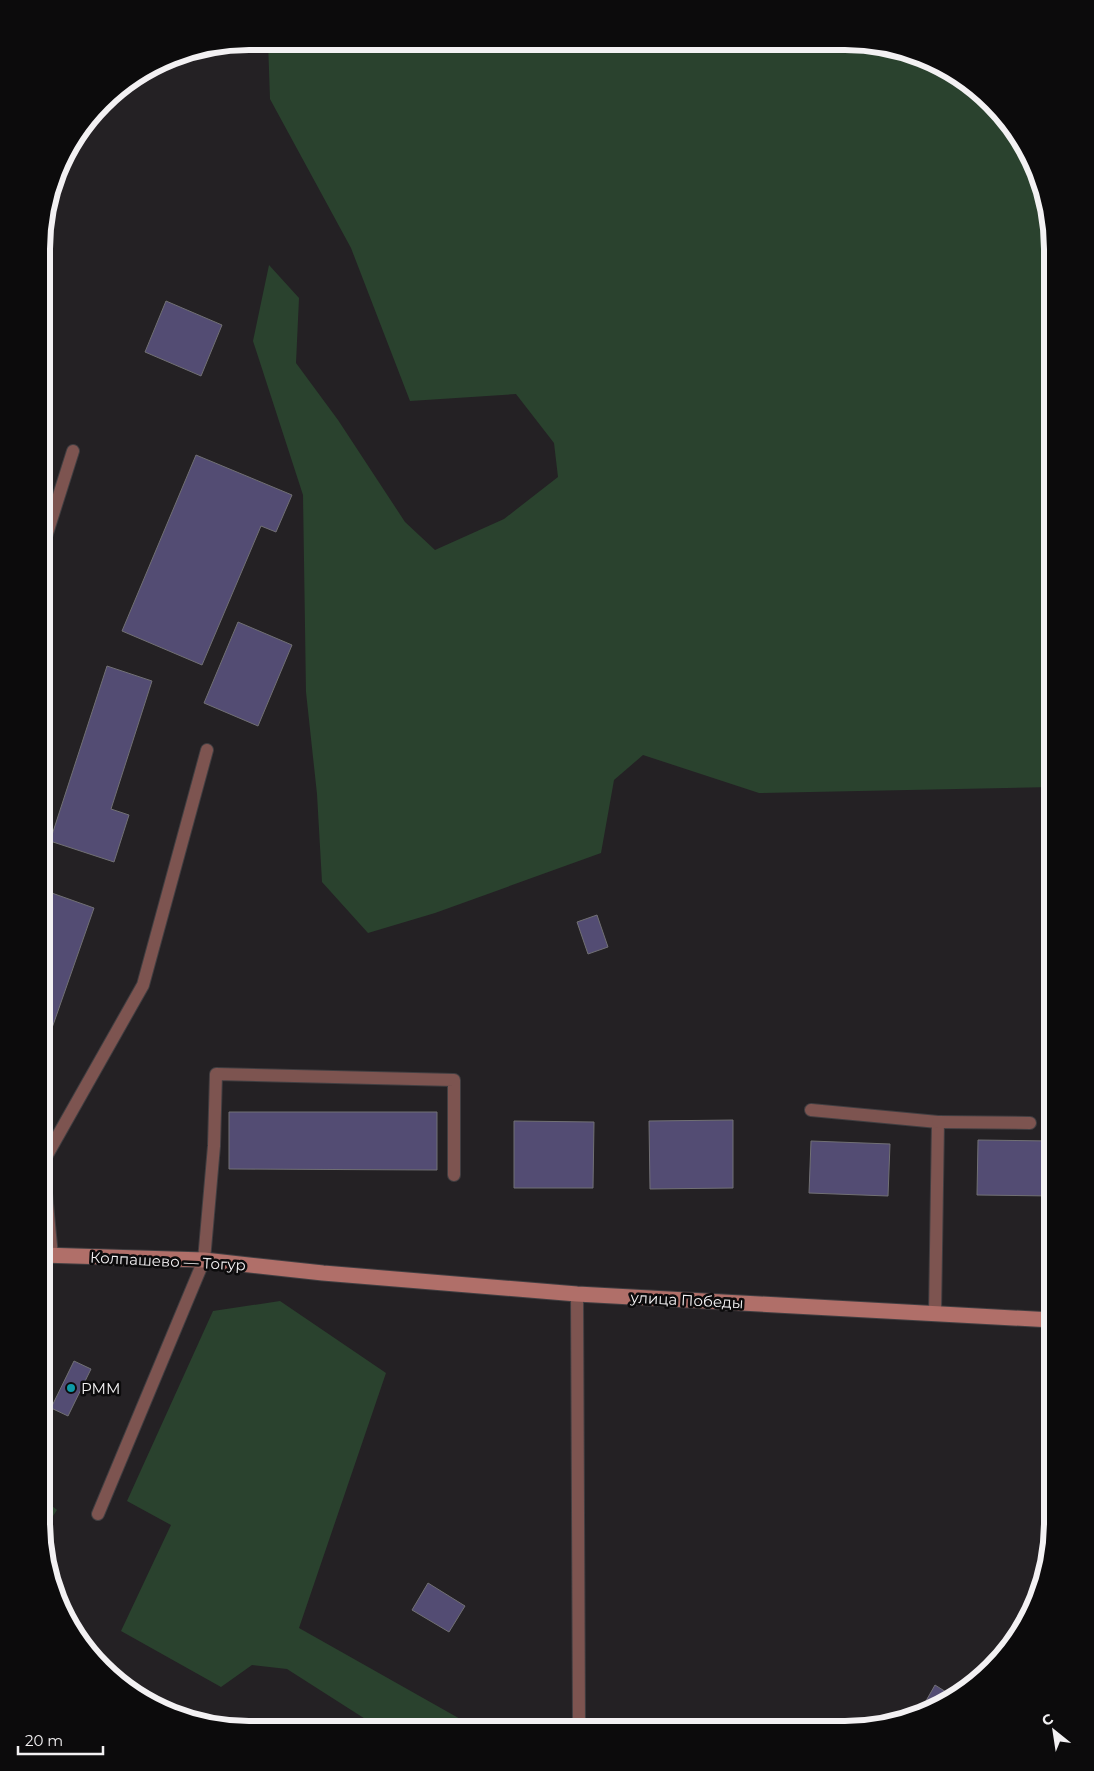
<svg xmlns="http://www.w3.org/2000/svg" width="1094" height="1771" font-family="Montserrat,sans-serif">
	<rect width="100%" height="100%" fill="#242124"/>
	<g fill="#2a422e">
		<polygon points="268,41 873,43 925,57 972,84 1010,123 1037,170 1053,249 1053,787 759,793 643,755 614,780 601,853 435,913 368,933 322,882 317,794 306,692 303,495 253,341 269,265 299,298 296,363 338,420 405,522 435,550 504,519 558,477 554,443 516,394 410,401 351,248 270,99"/>
		<polygon points="280,1301 386,1373 299,1628 478,1729 371,1728 370,1722 287,1669 252,1665 221,1687 121,1631 171,1525 127,1501 213,1311"/>
		<polygon points="41,1497 57,1510 43,1531 41,1522"/>
	</g>
	<g fill="#534c73" stroke="#717074">
		<polygon points="166,301 222,325 201,376 145,352"/>
		<polygon points="43,455 49,457 43,475"/>
		<polygon points="196,455 292,495 276,532 261,526 202,665 122,631"/>
		<polygon points="238,622 292,645 258,726 204,703"/>
		<polygon points="107,666 152,681 111,809 129,815 114,862 50,841"/>
		<polygon points="49,892 94,908 52,1028 42,1025 42,911"/>
		<polygon points="597,915 608,947 588,954 577,922"/>
		<polygon points="229,1112 437,1112 437,1170 229,1169"/>
		<polygon points="733,1120 733,1188 650,1189 649,1121"/>
		<polygon points="514,1121 594,1122 593,1188 514,1188"/>
		<polygon points="978,1140 1052,1141 1052,1196 977,1195"/>
		<polygon points="811,1141 890,1144 888,1196 809,1193"/>
		<polygon points="74,1361 91,1369 68,1416 51,1408"/>
		<polygon points="428,1583 465,1606 449,1632 412,1610"/>
		<polygon points="109,1674 202,1723 169,1714 122,1687"/>
		<polygon points="935,1685 954,1697 924,1714 918,1715"/>
	</g>
	<g fill="none" stroke-linecap="round" stroke-linejoin="round">
		<defs>
			<g id="lane">
				<polyline points="43,546 73,451"/>
				<polyline points="811,1110 938,1122 935,1314"/>
				<polyline points="938,1122 1030,1123"/>
				<polyline points="52,1256 43,1162 143,985 207,750"/>
				<polyline points="577,1294 579,1729"/>
				<polyline points="98,1514 204,1260 214,1146 216,1074 454,1080 454,1175"/>
			</g>
			<polyline id="secondary" points="42,1255 204,1260 323,1273 577,1294 1052,1320"/>
		</defs>
		<use href="#lane" stroke="#413e41" stroke-width="14"/>
		<use href="#secondary" stroke="#413e41" stroke-width="17"/>
		<use href="#lane" stroke="#7d5450" stroke-width="12"/>
		<use href="#secondary" stroke="#b06f69" stroke-width="15"/>
	</g>
	<circle fill="#0f9aa8" stroke="#0c0b0c" stroke-width="2" cx="71" cy="1388" r="5"/>
	<g text-anchor="middle" dominant-baseline="central" stroke-width="5" stroke-linejoin="round" paint-order="stroke">
		<g font-size="15" fill="#f3f1f3" stroke="#0c0b0c">
			<text transform="translate(168 1261) rotate(3)">Колпашево — Тогур</text>
			<text transform="translate(687 1300) rotate(3)">улица Победы</text>
		</g>
		<g font-size="15" fill="#f3f1f3" stroke="#0c0b0c" text-anchor="start">
			<text x="81" y="1388">РММ</text>
		</g>
	</g>
	<path d="M0 0H1094V1771H0ZM249 50H845A199 199 0 0 1 1044 249V1522A199 199 0 0 1 845 1721H249A199 199 0 0 1 50 1522V249A199 199 0 0 1 249 50Z" fill="#0c0b0c" fill-rule="evenodd"/>
	<path fill="none" stroke="#f3f1f3" stroke-width="6" d="M249 50H845A199 199 0 0 1 1044 249V1522A199 199 0 0 1 845 1721H249A199 199 0 0 1 50 1522V249A199 199 0 0 1 249 50Z"/>
	<g transform="translate(1054 1731) rotate(330)" stroke="#0c0b0c" stroke-width="4" paint-order="stroke">
	<path d="M0-4L9 19L0 12L-9 19Z" fill="#f3f1f3"/>
	<text y="-8" font-size="14" font-weight="bold" text-anchor="middle" fill="#f3f1f3">С</text>
	</g>
	<path d="M18 1746v8h85v-8" fill="none" stroke="#f3f1f3" stroke-width="2.5"/>
	<text x="25" y="1746" font-size="15" fill="#f3f1f3" stroke="#0c0b0c" stroke-width="4" paint-order="stroke">20 m</text>
</svg>
